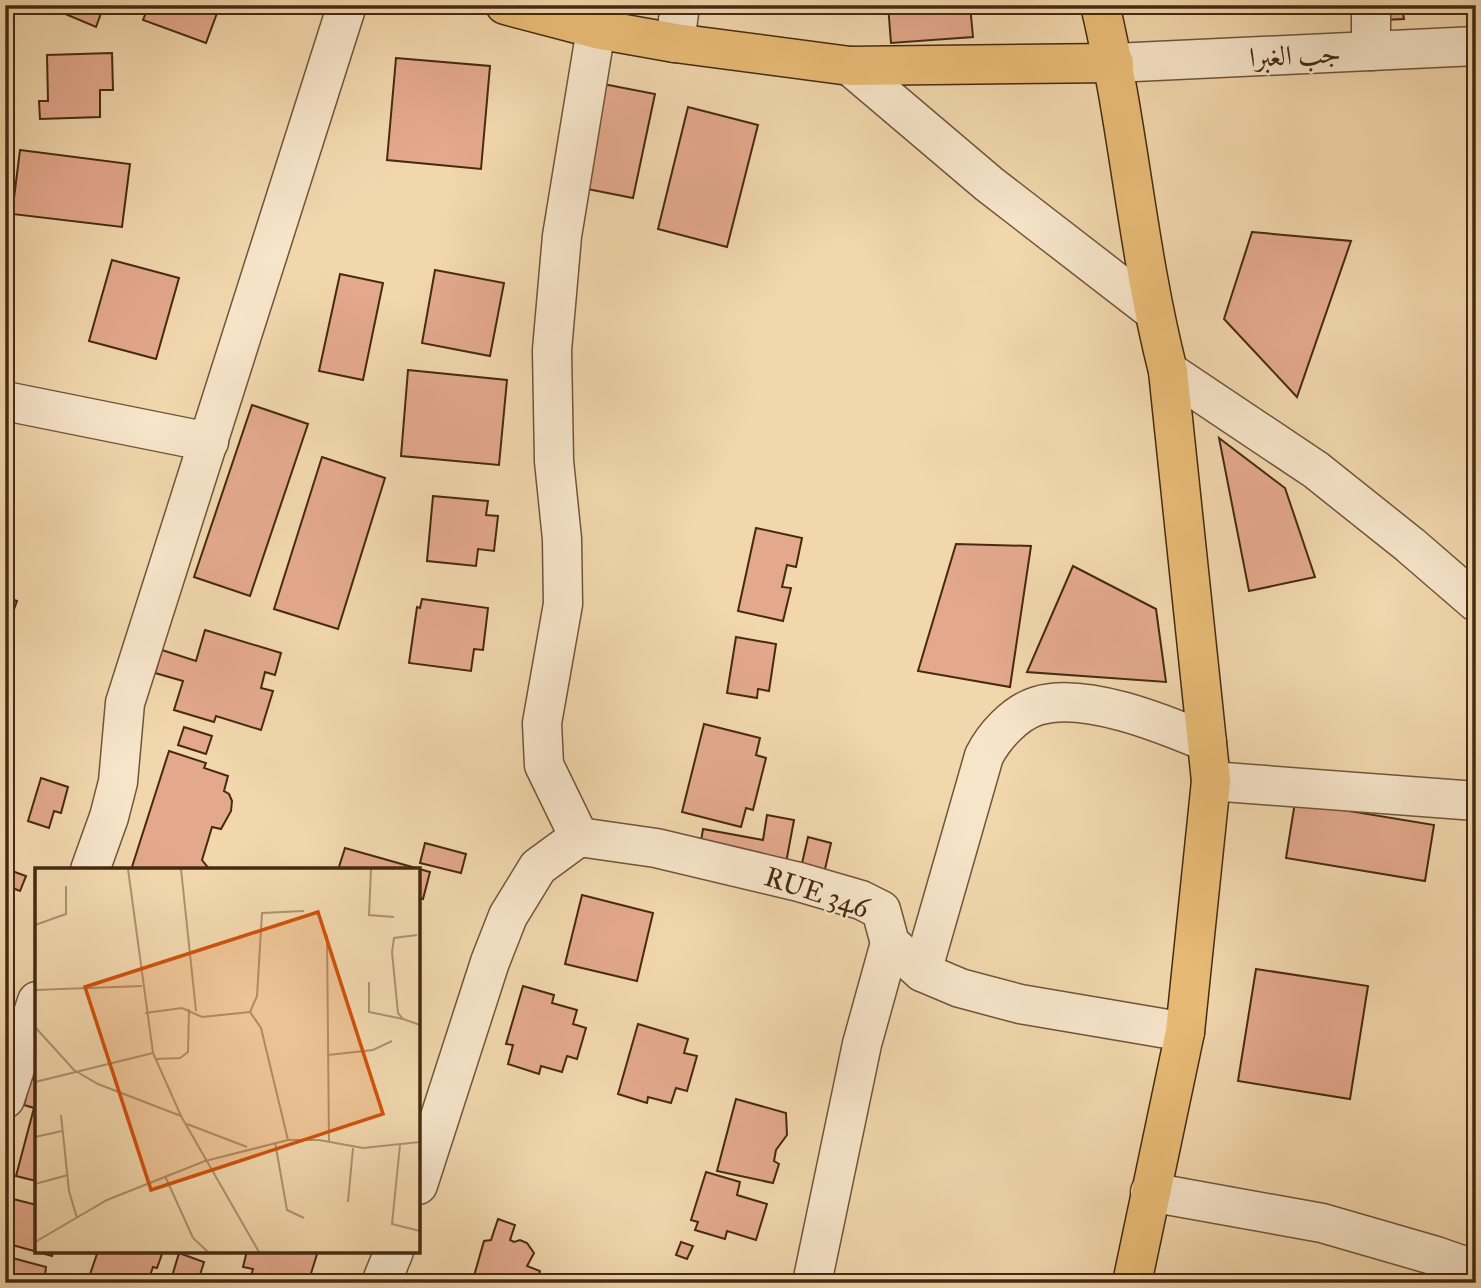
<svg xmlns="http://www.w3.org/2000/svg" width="1481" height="1288" font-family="'IM FELL Great Primer',Amiri,serif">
	<rect width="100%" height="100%" fill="#f2d7ad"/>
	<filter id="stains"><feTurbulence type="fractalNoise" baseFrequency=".00286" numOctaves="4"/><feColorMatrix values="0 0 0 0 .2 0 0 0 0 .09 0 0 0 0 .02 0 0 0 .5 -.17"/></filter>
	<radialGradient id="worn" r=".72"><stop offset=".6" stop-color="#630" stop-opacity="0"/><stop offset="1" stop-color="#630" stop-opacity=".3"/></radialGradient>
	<g fill="#e4a98d" stroke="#452a12" stroke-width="2">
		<polygon points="44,5 104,5 96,27"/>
		<polygon points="149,5 220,5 206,43 143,20"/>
		<polygon points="756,5 806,5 806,10"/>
		<polygon points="888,5 970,5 973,37 891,43"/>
		<polygon points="1381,5 1418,5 1402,8 1404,19 1383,20"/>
		<polygon points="112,53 113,90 100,90 100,117 40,119 39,101 48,101 47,55"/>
		<polygon points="396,58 490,66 481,169 387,160"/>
		<polygon points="598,83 655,94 633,198 577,187"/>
		<polygon points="688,107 758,125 727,247 658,229"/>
		<polygon points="20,150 130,164 122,227 12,214"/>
		<polygon points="1252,232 1351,241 1297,397 1224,319"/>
		<polygon points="112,260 179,278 156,359 89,341"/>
		<polygon points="435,270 504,283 490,356 422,343"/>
		<polygon points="340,274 383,283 363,380 319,371"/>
		<polygon points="408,370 507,380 499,465 401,456"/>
		<polygon points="252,405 308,424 250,596 194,577"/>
		<polygon points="1219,438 1285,488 1315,577 1249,591"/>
		<polygon points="322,457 385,478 338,629 274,609"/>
		<polygon points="433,496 488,501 486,515 498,516 494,551 478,549 476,566 427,561"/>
		<polygon points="756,528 802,538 796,567 787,565 782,587 791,588 783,621 738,611"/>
		<polygon points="956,544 1031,546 1010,687 918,671"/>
		<polygon points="1073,566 1156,609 1166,682 1027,672"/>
		<polygon points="5,597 17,601 5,635"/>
		<polygon points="422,599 488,608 483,650 474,649 471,671 409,663 417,607 420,608"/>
		<polygon points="205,630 281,653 275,675 265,672 261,688 273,691 261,730 216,716 214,722 174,710 183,681 155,673 162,650 196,661"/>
		<polygon points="736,637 776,644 769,691 758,689 757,698 727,693"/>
		<polygon points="704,724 760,738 756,755 766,758 753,810 746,808 741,827 682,812"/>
		<polygon points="184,727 212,736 206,754 178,745"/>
		<polygon points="169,751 206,763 204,768 228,776 224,791 229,794 232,801 231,811 221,829 212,827 202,860 210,870 131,870"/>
		<polygon points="41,778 68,787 61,813 54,811 49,828 28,821"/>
		<polygon points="1295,802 1434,825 1425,881 1286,858"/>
		<polygon points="767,815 794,820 786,863 700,847 703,829 763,840"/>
		<polygon points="808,837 831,843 823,878 800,872"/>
		<polygon points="425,843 466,854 461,873 420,863"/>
		<polygon points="345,848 430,872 423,899 418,898 418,870 338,870"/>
		<polygon points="12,871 26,876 20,891 7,886"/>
		<polygon points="582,895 653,913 637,981 565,964"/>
		<polygon points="1256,969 1368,986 1350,1099 1238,1081"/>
		<polygon points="523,986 554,995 552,1003 577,1010 573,1024 586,1028 577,1059 567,1056 562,1072 541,1066 539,1074 508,1064 513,1045 506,1044"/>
		<polygon points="638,1024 688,1039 684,1053 697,1056 687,1091 676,1088 671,1103 648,1097 647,1103 618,1094"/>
		<polygon points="31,1079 37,1080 36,1181 16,1176 34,1108 24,1105"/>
		<polygon points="736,1099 786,1113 787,1135 776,1150 774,1161 779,1164 773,1183 717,1171"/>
		<polygon points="706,1172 740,1182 737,1195 767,1204 756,1240 727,1231 725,1239 695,1230 698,1222 691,1220"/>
		<polygon points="5,1197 37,1205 37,1251 53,1251 52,1256 5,1243"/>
		<polygon points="498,1219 515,1225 510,1240 514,1242 520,1240 527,1243 534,1253 527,1266 540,1271 537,1283 472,1283 484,1241 491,1240"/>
		<polygon points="681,1242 693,1246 687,1259 676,1255"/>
		<polygon points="98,1251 156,1251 162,1254 157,1268 153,1267 148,1281 152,1283 87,1283"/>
		<polygon points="247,1251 318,1251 308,1283 260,1283 250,1280 253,1269 243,1267"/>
		<polygon points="179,1253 204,1262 200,1275 204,1276 202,1283 170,1283"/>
		<polygon points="5,1256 46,1267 44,1283 5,1283"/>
		<polygon points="1338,1274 1370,1283 1336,1283"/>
	</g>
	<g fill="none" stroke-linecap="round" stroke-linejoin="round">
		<defs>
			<g id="minor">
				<polyline points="1371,5 1371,51"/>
				<polyline points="675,43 680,5"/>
				<polyline points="1114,63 1476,46"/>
				<polyline points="850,66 989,184 1152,310"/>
				<polyline points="1168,371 1316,470 1410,545 1476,602"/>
				<polyline points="5,401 209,442"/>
				<polyline points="1211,781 1476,801"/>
				<polyline points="579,837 656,848 799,882 861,900 881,910 890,943 922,972 960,988 1020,1004 1185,1032"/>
				<polyline points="90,870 109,817 118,782 125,703 347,5"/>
				<path d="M922 972 984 756C994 736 1015 713 1037 706 1084 691 1164 724 1207 742"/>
				<polyline points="5,1099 37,1001"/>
				<polyline points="418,1185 490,962 508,916 538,867 579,837 544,765 542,723 563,604 562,539 554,461 552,350 562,236 596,29"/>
				<polyline points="1150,1192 1322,1223 1436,1256 1476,1270"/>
				<polyline points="381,1283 394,1251"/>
				<polyline points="812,1283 862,1044 890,943"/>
			</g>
			<g id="major">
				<polyline points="505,5 596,29 675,43 850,66 1114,63"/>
				<path d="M1100 5C1129 126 1137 250 1168 371L1211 781 1185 1032 1132 1283"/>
			</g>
		</defs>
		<use href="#minor" stroke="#705539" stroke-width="41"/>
		<use href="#major" stroke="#452a12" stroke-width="41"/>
		<use href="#minor" stroke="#f7e5ca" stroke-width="38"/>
		<use href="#major" stroke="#e9bc76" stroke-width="38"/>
	</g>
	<g text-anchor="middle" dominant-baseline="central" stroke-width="5" stroke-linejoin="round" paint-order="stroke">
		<g font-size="28" fill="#452a12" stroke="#f7e5ca">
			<text transform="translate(1295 55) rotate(-3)">جب الغبرا</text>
			<text transform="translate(817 892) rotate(18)">RUE 346</text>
		</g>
	</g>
	<g transform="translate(35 868)">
		<rect width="385" height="385" fill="#f2d7ad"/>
		<path fill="none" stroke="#ad926f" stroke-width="2" d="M93 1 118 185 146 248 224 384M146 1 161 143M336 1 334 47 359 49M0 57 31 46V18M292 67 294 273M382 67 359 70 357 84 363 145 368 151 385 157M334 114V144L368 151M0 122 107 118M110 145 147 140 167 149 215 144M0 159 39 202 63 216 146 248M293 187 338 182 357 173M121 191 145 190 153 184 154 141M0 214 118 185M26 247 34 323 42 350M152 256 212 279M0 269 27 263M253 272 226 160 215 144 222 128 227 45 269 43M240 274 252 342 269 350M365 277 357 356 385 363M170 293 253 272H284L328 280 385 274M130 308 158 370 173 384M0 316 33 307M313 334 318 280M0 374 72 332 170 293"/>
		<path fill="#d0520d" fill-opacity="0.15" stroke="#d0520d" stroke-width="3.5" d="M283 44 348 246 116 322 50 119Z"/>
		<rect width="385" height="385" fill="none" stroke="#452a12" stroke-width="3.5"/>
	</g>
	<rect width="1481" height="1288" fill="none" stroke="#f2d7ad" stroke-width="28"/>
	<rect x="7" y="7" width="1467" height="1274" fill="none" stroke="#452a12" stroke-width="3.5"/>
	<rect x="14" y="14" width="1453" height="1260" fill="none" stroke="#452a12" stroke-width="2"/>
	<rect width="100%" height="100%" filter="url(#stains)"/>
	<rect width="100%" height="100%" fill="url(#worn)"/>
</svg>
